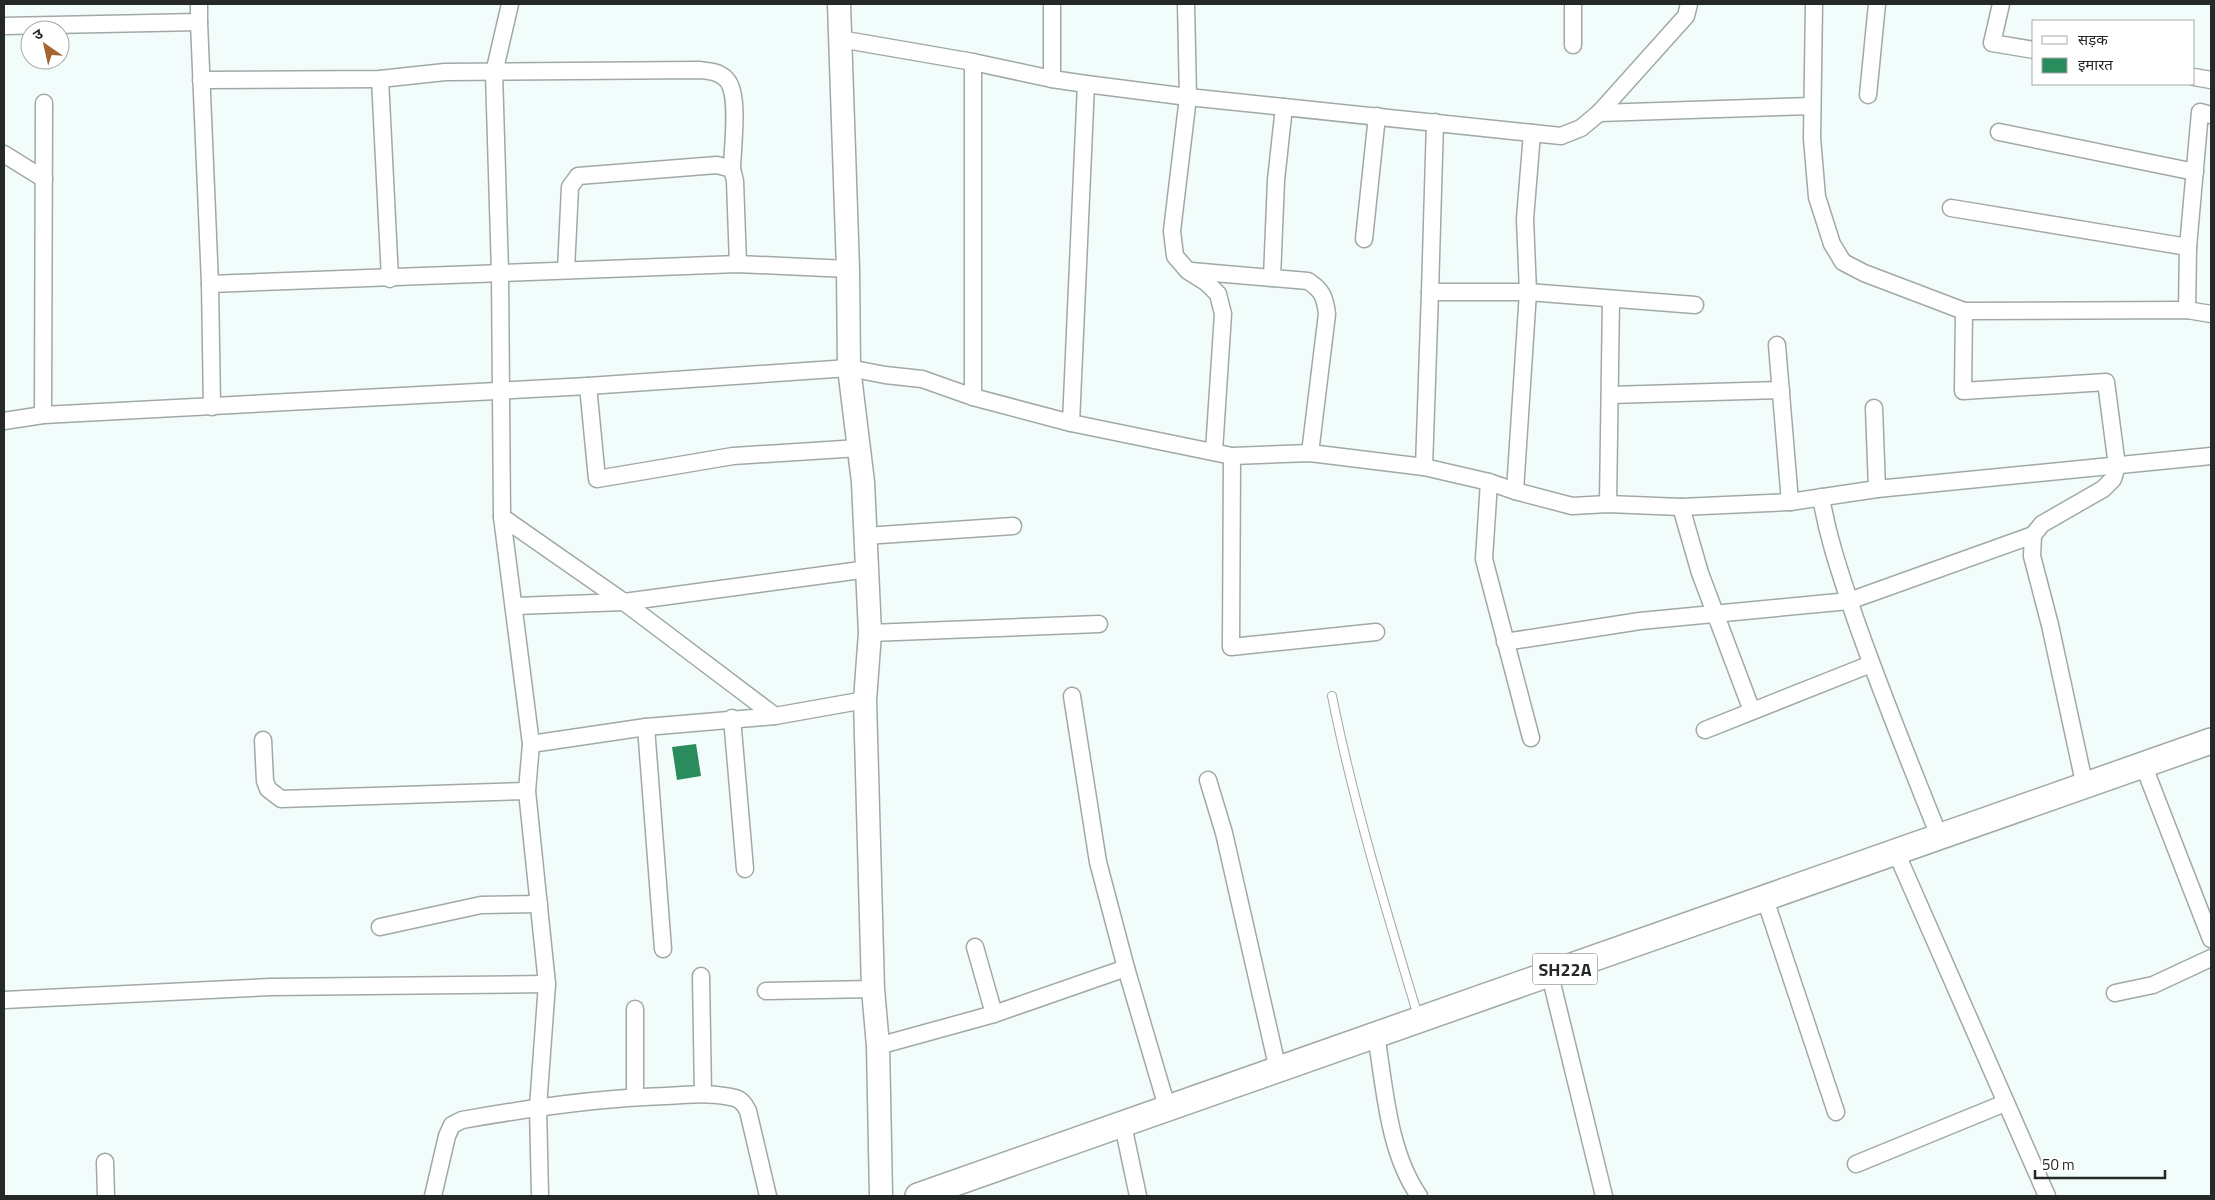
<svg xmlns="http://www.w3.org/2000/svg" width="2215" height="1200" font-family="'Titillium Web','Noto Sans Devanagari',sans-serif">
	<rect width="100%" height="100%" fill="#f2fcfa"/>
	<polygon fill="#2a8c5d" points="696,744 701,776 677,780 672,747"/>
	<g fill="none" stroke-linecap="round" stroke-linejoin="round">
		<defs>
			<path id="lane" d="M1332 696C1354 805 1386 910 1418 1016"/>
			<g id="street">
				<polyline points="510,4 494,73 500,272 502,517 531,744 527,791 547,984 538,1107 540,1196"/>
				<polyline points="1052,4 1052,79"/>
				<polyline points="1186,4 1188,97 1172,231 1175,256 1188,271 1207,283 1218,294 1223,314 1214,451"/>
				<polyline points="1573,4 1573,45"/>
				<polyline points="1814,4 1812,138 1817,197 1832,244 1843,262 1864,273 1964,311 2187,310 2211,314"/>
				<polyline points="2001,4 1992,43 2034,50"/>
				<polyline points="199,22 210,284 212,407"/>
				<polyline points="4,26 199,22 199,4"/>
				<polyline points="840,39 973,62 1052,79 1086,84 1188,97 1561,136 1581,128 1599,113 1686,16 1689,4"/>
				<polyline points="2194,77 2211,80"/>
				<polyline points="380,79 390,279"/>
				<path d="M201 80 380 79 445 72 699 70C708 71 717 71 725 78 741 91 732 148 732 169"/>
				<polyline points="1868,95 1877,4"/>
				<polyline points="1599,113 1812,106"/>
				<polyline points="1999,132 2195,172"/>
				<polyline points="4,154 44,179"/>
				<polyline points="1951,208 2188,247"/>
				<polyline points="1364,239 1377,116"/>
				<polyline points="566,270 570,187 578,176 717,165 732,169 735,181 738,264"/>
				<path d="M1191 271 1308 281C1322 290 1325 297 1327 314L1310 453"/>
				<polyline points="1272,278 1276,180 1284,107"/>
				<polyline points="210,284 738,264 848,269"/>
				<polyline points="1430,292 1435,122"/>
				<polyline points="2187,310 2188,247 2200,112 2211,115"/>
				<polyline points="1964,311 1963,391 2106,382 2117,466 2113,479 2103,489 2042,524 2033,535 2032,556 2050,625 2085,787"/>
				<polyline points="1777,345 1790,502"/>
				<polyline points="588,386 597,479 733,456 859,448"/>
				<polyline points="1610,395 1781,390"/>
				<polyline points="973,397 973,62"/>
				<polyline points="1874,408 1877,489"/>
				<polyline points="43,415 44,103"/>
				<polyline points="4,421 43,415 588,386 849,368 885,375 922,379 973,397 1071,423 1232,456 1310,453 1424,467 1489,482 1515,491 1572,506 1608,504 1681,507 1790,502 1877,489 2211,456"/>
				<polyline points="1071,423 1086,84"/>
				<polyline points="1232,456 1231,647 1376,632"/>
				<polyline points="1424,467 1430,292 1528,292 1695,305"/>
				<polyline points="1489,482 1484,559 1531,738"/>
				<polyline points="1515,491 1528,292 1525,219 1532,133"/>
				<path d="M1821 497C1828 539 1841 575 1854 615 1880 690 1910 763 1939 836"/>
				<polyline points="1608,504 1611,299"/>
				<polyline points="1681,507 1700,573 1752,711"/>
				<polyline points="502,517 624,602 775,716"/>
				<polyline points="865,536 1013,526"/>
				<polyline points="515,606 624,602 868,569"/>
				<polyline points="870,633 1099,624"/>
				<polyline points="1505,642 1640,621 1849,601 2033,535"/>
				<polyline points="1072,696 1098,862 1126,968"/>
				<polyline points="732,718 745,869"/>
				<polyline points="1705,730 1871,664"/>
				<polyline points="263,740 265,781 268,789 281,799 527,791"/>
				<polyline points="531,744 646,727"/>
				<polyline points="2143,764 2211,939"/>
				<polyline points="1208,780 1224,833 1278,1070"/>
				<polyline points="1896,852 2047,1196"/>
				<polyline points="1765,899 1836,1112"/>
				<polyline points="380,927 481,905 539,904"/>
				<polyline points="975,947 994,1014"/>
				<polyline points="663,949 646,727 775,716 865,700"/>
				<polyline points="1550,975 1604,1196"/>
				<polyline points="701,976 703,1094"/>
				<polyline points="766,991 873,989"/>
				<polyline points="2115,993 2153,985 2211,958"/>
				<polyline points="4,1000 271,987 547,984"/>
				<path d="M1376 1035C1385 1089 1388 1151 1419 1196"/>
				<polyline points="878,1046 994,1014 1126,968 1167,1107"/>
				<polyline points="635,1097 635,1009"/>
				<polyline points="1123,1125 1138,1196"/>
				<polyline points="105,1162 106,1196"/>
				<polyline points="1856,1164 2005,1103"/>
				<path d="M433 1196 447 1136 452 1125 462 1120C530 1108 597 1098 666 1096 689 1095 713 1092 735 1098 742 1100 745 1105 748 1111L768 1196"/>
			</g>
			<polyline id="secondary" points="839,4 848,269 849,368 863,482 870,633 865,700 873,989 878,1046 881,1196"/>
			<polyline id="primary" points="918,1196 2211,741"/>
		</defs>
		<use href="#lane" stroke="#a1a9a8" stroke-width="10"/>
		<use href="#street" stroke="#a1a9a8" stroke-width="19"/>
		<use href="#secondary" stroke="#a1a9a8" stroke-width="25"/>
		<use href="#primary" stroke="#a1a9a8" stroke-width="28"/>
		<use href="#lane" stroke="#fff" stroke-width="8"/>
		<use href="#street" stroke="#fff" stroke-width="16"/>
		<use href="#secondary" stroke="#fff" stroke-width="22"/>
		<use href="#primary" stroke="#fff" stroke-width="25"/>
	</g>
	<g text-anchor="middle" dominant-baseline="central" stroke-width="4.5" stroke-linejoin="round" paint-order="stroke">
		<rect fill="#fff" stroke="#666868" stroke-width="1" x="1532.5" y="953.5" width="65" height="31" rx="4"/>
		<g font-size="18" font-weight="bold" fill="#242827">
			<text x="1565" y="969">SH22A</text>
		</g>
	</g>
	<rect width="2215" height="1200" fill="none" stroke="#242827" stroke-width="10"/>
	<rect x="2032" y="20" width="162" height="65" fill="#ffffff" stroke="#a7a9a9"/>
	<rect x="2042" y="36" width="25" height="8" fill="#ffffff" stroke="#a7a9a9"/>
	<text x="2078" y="45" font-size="15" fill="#242827">सड़क</text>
	<rect x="2042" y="58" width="25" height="15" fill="#2a8c5d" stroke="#a7a9a9"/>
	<text x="2078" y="70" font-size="15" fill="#242827">इमारत</text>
	<g transform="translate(45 45) rotate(326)"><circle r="24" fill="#ffffff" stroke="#a7a9a9"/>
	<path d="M0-4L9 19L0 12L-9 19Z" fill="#a76432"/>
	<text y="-8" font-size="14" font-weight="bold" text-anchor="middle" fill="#242827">उ</text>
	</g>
	<path d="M2035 1170v8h130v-8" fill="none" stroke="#242827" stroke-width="2.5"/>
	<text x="2042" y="1170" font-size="15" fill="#242827" stroke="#ffffff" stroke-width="4" paint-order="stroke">50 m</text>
</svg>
